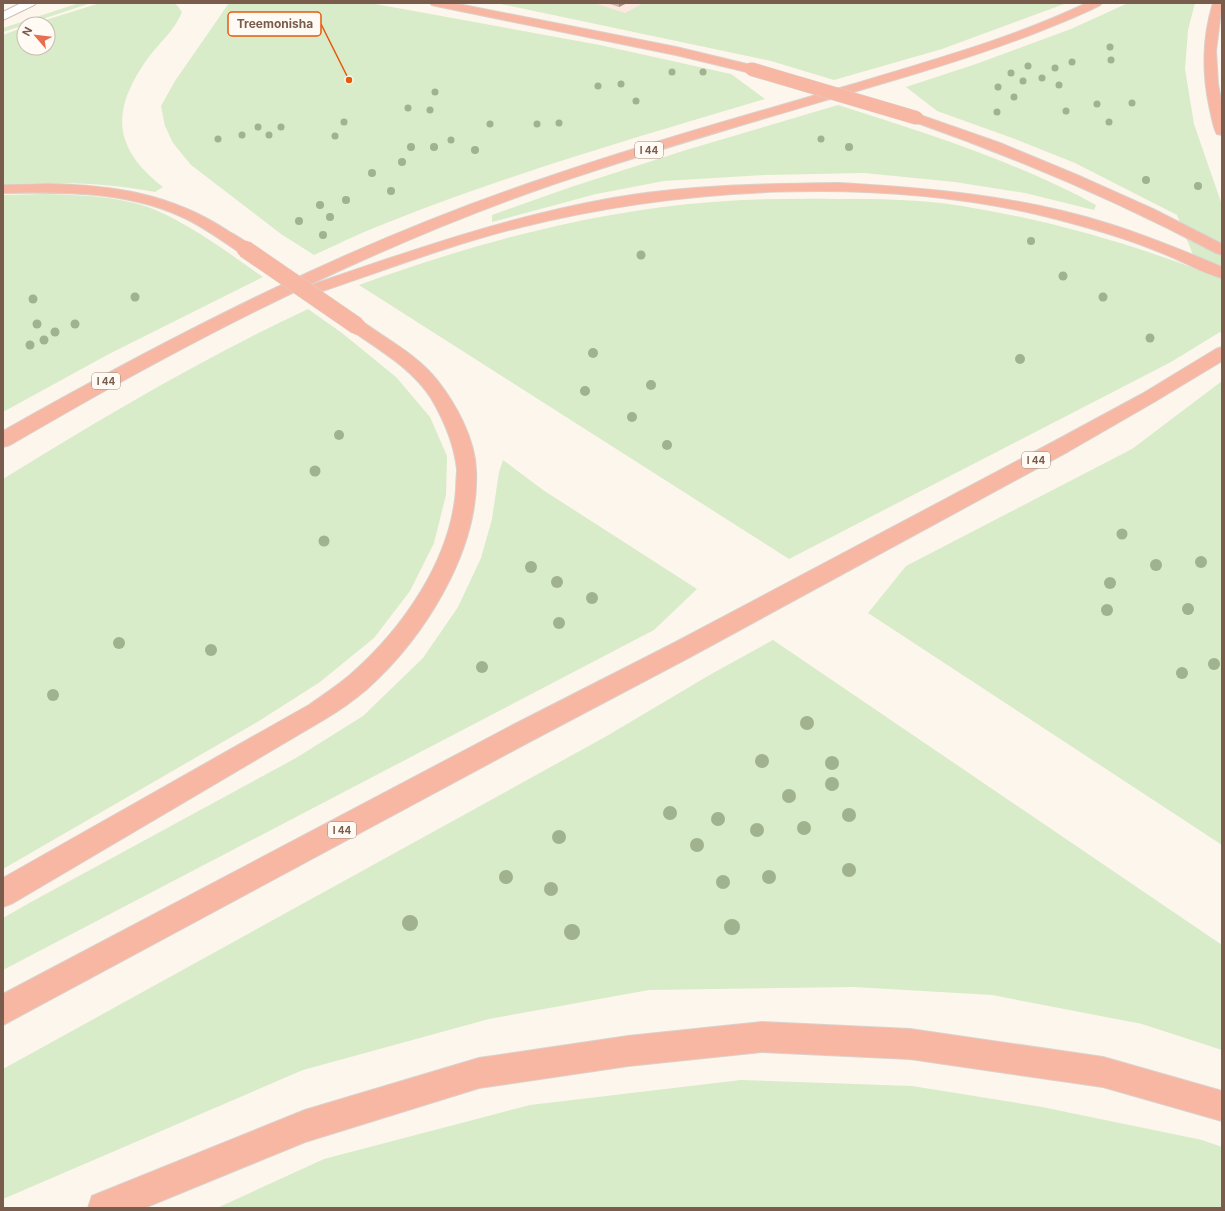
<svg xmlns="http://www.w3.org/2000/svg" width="1225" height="1211" font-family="Inter,sans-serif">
	<rect width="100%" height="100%" fill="#fdf6ec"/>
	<polygon fill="#fde8e0" points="579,3 643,3 625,13"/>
	<g fill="#d8ecc9">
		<polygon points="79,3 91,3 3,32 3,28"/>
		<path d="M100 3H172L177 5 182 12C175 30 159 43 148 58 111 110 112 147 163 187L155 192C105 182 55 182 3 184V35L24 27V48H48V24H33Z"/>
		<path d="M229 3H370L600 45 731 74 765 99C641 136 516 172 394 220 367 230 340 243 314 255L281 234 191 165 173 143 165 126 161 106 175 81Z"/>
		<polygon points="496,3 594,3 625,13 643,3 1067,3 942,49 834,80 771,61"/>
		<path d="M1128 3H1195L1188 30 1185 69 1194 124 1222 205V334L1220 332 1171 362 789 559 359 285C472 244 592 211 712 202 753 199 795 198 837 199 878 199 921 199 962 206 1043 219 1122 241 1199 270L1177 215 1075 163 1015 139 937 111 906 87 976 64 1071 29Z"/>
		<path d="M838 105C926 133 1015 161 1096 205L1094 210 1025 193 955 182 864 173 765 175 664 181 596 194 492 222V215L571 187 686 150Z"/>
		<path d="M46 194C80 195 115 196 148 207 186 221 230 254 263 277L109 354 3 412V195Z"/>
		<path d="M308 309 342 333 396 377 430 417 447 456 446 495 434 543 410 591 374 638 320 682 259 721 3 869V479C102 418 203 358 308 309Z"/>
		<polygon points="1222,381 1222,845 868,613 906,566 1132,449"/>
		<polygon points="503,460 543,490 697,589 654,630 3,970 3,918 31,902 296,758 363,716 423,658 458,607 481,558 492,519 499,472"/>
		<polygon points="773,640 1222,945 1222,1050 1142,1024 992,995 854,987 649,990 489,1019 303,1070 3,1199 3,1069 605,737 713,673"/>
		<polygon points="741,1080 912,1086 1042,1107 1202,1140 1222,1147 1222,1208 217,1208 324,1159 530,1105"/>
	</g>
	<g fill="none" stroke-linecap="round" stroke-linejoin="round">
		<defs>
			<polygon id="minor" points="21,3 36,3 34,5 3,20 3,12"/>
			<g id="highway">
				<polygon points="430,3 453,3 676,47 755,66 757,69 755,72 751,73 676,55 436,6 432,5"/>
				<path d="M1087 3H1102L1100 5C1081 15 1060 23 1040 31 987 52 932 69 877 85 769 117 660 148 554 184 363 250 184 343 10 445L3 447V431C177 333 355 241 545 178 647 143 751 114 854 84 933 60 1013 38 1087 3Z"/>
				<path d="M1213 3H1222L1216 51 1218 84 1222 105V135L1217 134C1213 127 1212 118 1210 110 1202 74 1202 39 1213 3Z"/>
				<path d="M917 114 1000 143 1077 175 1153 209 1222 244V255L1216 253C1118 201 1017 158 912 121L910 118 912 115Z"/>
				<path d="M839 183C929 188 1019 196 1106 223 1145 235 1184 251 1222 267V278C1200 272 1179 259 1157 251 1118 235 1077 224 1036 214 875 177 681 187 521 227 452 244 385 270 317 293L311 295 305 293 303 290 305 287C407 252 506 217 613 198 687 185 763 184 839 183Z"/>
				<path d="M47 184C113 185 172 194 228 231 236 236 247 241 253 249L251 252 245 254 239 252C220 239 201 225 180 216 125 191 62 192 3 193V185Z"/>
				<path d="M357 321 363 322C388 340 417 355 437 380 456 404 475 439 476 470 480 550 424 638 367 689 354 700 340 710 325 719L13 903 3 907V878L309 705C323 695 337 686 350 675 402 630 451 560 456 490 456 483 457 475 457 469 454 443 444 420 431 398 412 368 379 350 351 330L348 326 351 322Z"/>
				<polygon points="1222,347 1222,361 1154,402 1069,451 690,657 529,742 3,1025 3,994 511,726 674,643 1055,441 1142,394 1216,349"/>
				<polygon points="762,1022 910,1029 1103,1057 1222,1091 1222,1121 1103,1087 910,1059 762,1052 628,1066 479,1088 305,1142 144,1208 88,1208 92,1196 305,1110 479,1058 628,1036"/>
			</g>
		</defs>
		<use href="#minor" stroke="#d1beb0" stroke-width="2"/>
		<use href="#highway" stroke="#dad1cd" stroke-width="2"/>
		<use href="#minor" fill="#fff" fill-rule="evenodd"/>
		<use href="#highway" fill="#f7b7a3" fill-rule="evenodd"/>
		<defs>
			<polyline id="highway-bridge-far1" points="751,69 917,118"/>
			<polyline id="highway-bridge" points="245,249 357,326"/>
		</defs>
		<use href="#highway-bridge-far1" stroke="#dad1cd" stroke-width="14" stroke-linecap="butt"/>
		<use href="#highway-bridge" stroke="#dad1cd" stroke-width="18" stroke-linecap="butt"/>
		<use href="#highway-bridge-far1" stroke="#f7b7a3" stroke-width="13"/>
		<use href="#highway-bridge" stroke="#f7b7a3" stroke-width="17"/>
	</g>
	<g fill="#a0b28e">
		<circle cx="1110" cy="47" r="3.5"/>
		<circle cx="1111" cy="60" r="3.5"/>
		<circle cx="1072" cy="62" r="3.5"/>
		<circle cx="1028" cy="66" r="3.5"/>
		<circle cx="1055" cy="68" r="3.5"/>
		<circle cx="672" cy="72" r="3.5"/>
		<circle cx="703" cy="72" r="3.5"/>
		<circle cx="1011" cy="73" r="3.5"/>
		<circle cx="1042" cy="78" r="3.5"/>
		<circle cx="1023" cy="81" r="3.5"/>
		<circle cx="621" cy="84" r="3.5"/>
		<circle cx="1059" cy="85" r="3.5"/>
		<circle cx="598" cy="86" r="3.5"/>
		<circle cx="998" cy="87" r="3.5"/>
		<circle cx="435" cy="92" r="3.5"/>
		<circle cx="1014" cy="97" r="3.5"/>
		<circle cx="636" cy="101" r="3.5"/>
		<circle cx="1132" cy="103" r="3.5"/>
		<circle cx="1097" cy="104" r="3.5"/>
		<circle cx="408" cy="108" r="3.5"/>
		<circle cx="430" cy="110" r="3.5"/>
		<circle cx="1066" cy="111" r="3.5"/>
		<circle cx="997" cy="112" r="3.5"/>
		<circle cx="344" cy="122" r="3.5"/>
		<circle cx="1109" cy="122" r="3.5"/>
		<circle cx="559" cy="123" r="3.5"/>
		<circle cx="490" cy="124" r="3.5"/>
		<circle cx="537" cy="124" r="3.5"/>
		<circle cx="258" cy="127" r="3.5"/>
		<circle cx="281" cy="127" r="3.5"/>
		<circle cx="242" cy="135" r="3.5"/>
		<circle cx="269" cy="135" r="3.5"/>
		<circle cx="335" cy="136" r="3.5"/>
		<circle cx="218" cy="139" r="3.5"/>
		<circle cx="821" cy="139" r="3.5"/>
		<circle cx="451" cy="140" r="3.5"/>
		<circle cx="411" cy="147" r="4"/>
		<circle cx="434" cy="147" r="4"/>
		<circle cx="849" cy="147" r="4"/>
		<circle cx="475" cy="150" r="4"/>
		<circle cx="402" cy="162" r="4"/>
		<circle cx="372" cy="173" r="4"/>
		<circle cx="1146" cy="180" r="4"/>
		<circle cx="1198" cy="186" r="4"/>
		<circle cx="391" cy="191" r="4"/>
		<circle cx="346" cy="200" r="4"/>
		<circle cx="320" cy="205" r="4"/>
		<circle cx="330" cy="217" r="4"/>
		<circle cx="299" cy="221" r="4"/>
		<circle cx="323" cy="235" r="4"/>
		<circle cx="1031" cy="241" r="4"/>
		<circle cx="641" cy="255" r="4.5"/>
		<circle cx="1063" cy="276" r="4.5"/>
		<circle cx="135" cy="297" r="4.5"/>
		<circle cx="1103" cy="297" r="4.5"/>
		<circle cx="33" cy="299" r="4.5"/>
		<circle cx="37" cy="324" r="4.5"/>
		<circle cx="75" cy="324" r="4.5"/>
		<circle cx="55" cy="332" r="4.5"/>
		<circle cx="1150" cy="338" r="4.5"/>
		<circle cx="44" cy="340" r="4.5"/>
		<circle cx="30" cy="345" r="4.5"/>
		<circle cx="593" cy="353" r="5"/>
		<circle cx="1020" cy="359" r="5"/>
		<circle cx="651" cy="385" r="5"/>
		<circle cx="585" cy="391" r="5"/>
		<circle cx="632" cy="417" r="5"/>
		<circle cx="339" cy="435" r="5"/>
		<circle cx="667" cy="445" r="5"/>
		<circle cx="315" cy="471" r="5.5"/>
		<circle cx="1122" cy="534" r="5.5"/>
		<circle cx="324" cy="541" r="5.5"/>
		<circle cx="1201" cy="562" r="6"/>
		<circle cx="1156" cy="565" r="6"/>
		<circle cx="531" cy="567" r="6"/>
		<circle cx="557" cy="582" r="6"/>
		<circle cx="1110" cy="583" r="6"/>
		<circle cx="592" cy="598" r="6"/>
		<circle cx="1188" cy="609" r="6"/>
		<circle cx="1107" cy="610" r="6"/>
		<circle cx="559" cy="623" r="6"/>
		<circle cx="119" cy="643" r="6"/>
		<circle cx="211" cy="650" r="6"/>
		<circle cx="1214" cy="664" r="6"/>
		<circle cx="482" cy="667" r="6"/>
		<circle cx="1182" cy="673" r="6"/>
		<circle cx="53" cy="695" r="6"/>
		<circle cx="807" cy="723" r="7"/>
		<circle cx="762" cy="761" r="7"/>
		<circle cx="832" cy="763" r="7"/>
		<circle cx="832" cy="784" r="7"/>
		<circle cx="789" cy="796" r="7"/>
		<circle cx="670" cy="813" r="7"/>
		<circle cx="849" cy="815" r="7"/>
		<circle cx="718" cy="819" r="7"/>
		<circle cx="804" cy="828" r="7"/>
		<circle cx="757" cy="830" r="7"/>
		<circle cx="559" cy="837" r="7"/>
		<circle cx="697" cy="845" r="7"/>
		<circle cx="849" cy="870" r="7"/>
		<circle cx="506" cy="877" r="7"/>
		<circle cx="769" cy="877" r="7"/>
		<circle cx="723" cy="882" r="7"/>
		<circle cx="551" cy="889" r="7"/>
		<circle cx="410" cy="923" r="8"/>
		<circle cx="732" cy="927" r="8"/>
		<circle cx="572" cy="932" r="8"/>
	</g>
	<polygon fill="#d1b7a8" points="607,3 627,3 619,7"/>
	<polygon fill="#aa9588" points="619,3 627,3 619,7"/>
	<g text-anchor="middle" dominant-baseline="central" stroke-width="3" stroke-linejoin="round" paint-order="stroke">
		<g fill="#fffaf3" stroke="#a28b7f" stroke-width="1">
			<rect x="635" y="142" width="28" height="16" rx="3"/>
			<rect x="92" y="373" width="28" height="16" rx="3"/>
			<rect x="1022" y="452" width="28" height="16" rx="3"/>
			<rect x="328" y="822" width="28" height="16" rx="3"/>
		</g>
		<g font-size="10" font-weight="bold" fill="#7a5c4d">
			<text x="649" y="150">I 44</text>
			<text x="106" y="381">I 44</text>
			<text x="1036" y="460">I 44</text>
			<text x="342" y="830">I 44</text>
		</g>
	</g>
	<path fill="none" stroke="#e8590c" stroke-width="1.5" d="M349 80L321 24"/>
	<circle fill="#e8590c" stroke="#fffaf3" stroke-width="1.5" cx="349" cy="80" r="4"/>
	<rect fill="#fffaf3" stroke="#e8590c" stroke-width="1.5" x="228" y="12" width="93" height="24" rx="4"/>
	<g font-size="12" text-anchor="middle" font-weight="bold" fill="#7a5c4d">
		<text x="275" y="28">Treemonisha</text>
	</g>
	<rect width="1225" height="1211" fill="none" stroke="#7a5c4d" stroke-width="8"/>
	<g transform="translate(36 36) rotate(298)"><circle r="19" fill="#fffaf3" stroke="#cabbb1"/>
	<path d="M0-3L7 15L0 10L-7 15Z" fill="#e76f51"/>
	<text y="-6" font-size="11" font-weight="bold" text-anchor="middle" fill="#7a5c4d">N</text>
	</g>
</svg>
